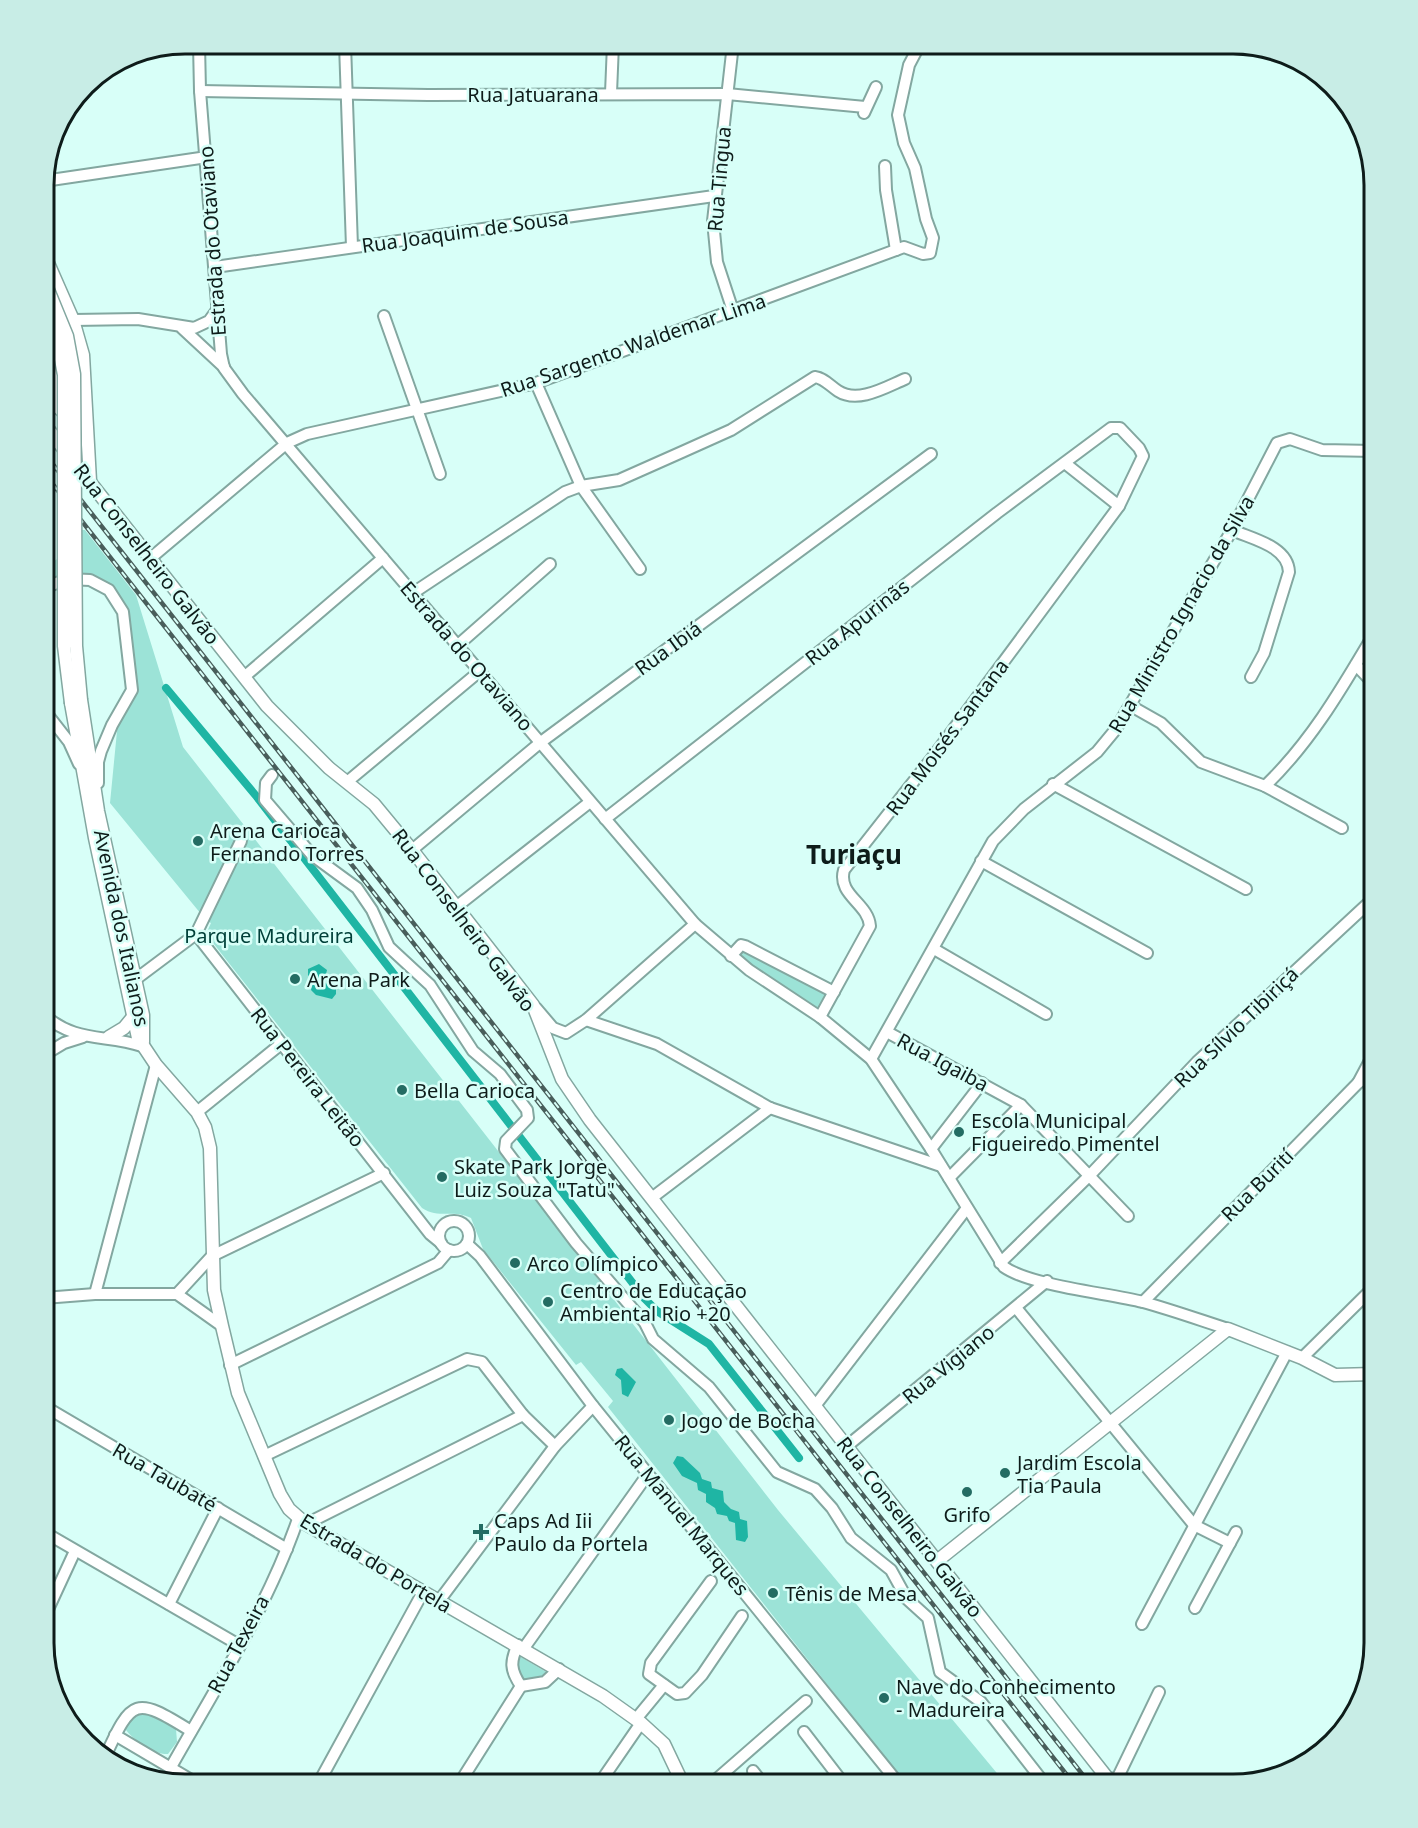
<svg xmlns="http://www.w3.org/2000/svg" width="1418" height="1828" font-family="'Noto Sans',sans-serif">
	<rect width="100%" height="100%" fill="#d8fff8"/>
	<g fill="#9ce3d7">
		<path d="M61 529 85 530 136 595 183 747 778 1510 1006 1784H906L608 1407 613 1401 581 1362 576 1365 483 1249 471 1218C454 1209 438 1219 422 1208L206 934 211 923 200 917 201 914 110 803 118 721 136 696C131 646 138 560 61 576 56 577 50 580 44 582V568L60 557Z"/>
		<polygon points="743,946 829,991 816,1012 764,978 737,954"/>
		<polygon points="519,1656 548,1673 546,1676 526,1681 517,1670"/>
		<path d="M143 1709 176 1729 177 1742 168 1754C155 1755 133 1740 126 1730V1722Z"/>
	</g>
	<g fill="#1fb5a4">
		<polygon points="319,964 327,970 324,982 336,989 336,994 332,999 316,995 311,990 313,983 308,975 308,969"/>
		<polygon points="622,1368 636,1382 628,1397 622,1394 621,1380 615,1375 617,1369"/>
		<polygon points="677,1456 683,1457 700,1473 702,1479 711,1482 712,1488 723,1491 724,1502 731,1509 739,1512 740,1519 747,1521 748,1537 745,1542 736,1540 735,1523 729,1521 727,1516 717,1514 715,1508 706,1502 706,1494 698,1490 697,1483 682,1476 673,1463"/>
	</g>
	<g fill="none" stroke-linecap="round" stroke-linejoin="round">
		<g stroke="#1fb5a4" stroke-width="8">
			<polyline points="44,533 49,540"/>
			<polyline points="166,688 257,797 645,1299 657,1311 709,1344 799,1458"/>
		</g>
		<defs>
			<g id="minor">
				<path d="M199 44 200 91 221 354 224 368 243 394 695 924 749 970 820 1017 871 1059 931 1149 1004 1267C1031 1286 1108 1293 1143 1302 1172 1310 1200 1320 1228 1329"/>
				<polyline points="345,44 352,247"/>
				<polyline points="200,91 428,95 727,94 865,107"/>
				<polyline points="611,93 613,44"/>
				<polyline points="864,113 876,87"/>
				<polyline points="885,166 886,190 896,250"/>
				<polyline points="44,181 207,157"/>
				<polyline points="215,267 714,196"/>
				<polyline points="733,311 717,262 713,221 733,44"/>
				<polyline points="384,316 440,474"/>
				<polyline points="73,320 138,319 194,328 209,321 217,310"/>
				<polyline points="182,328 224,367"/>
				<polyline points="536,383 581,486 640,569"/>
				<polyline points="1066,464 1119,506"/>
				<path d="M1232 530C1252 539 1288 546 1289 572L1264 653 1251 677"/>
				<polyline points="152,557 287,443 307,434 536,383 904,247 923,254 930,253 933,238 926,219 915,168 904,143 898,115 909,65 920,44"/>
				<polyline points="44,588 67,579 90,580 109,590 123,612 132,690 112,725 101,751 98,762 98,783"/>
				<path d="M413 593 565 492 581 486 619 480 682 452 731 430 815 377C824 378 830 386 838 391 858 404 886 387 905 379"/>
				<polyline points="458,645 550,564"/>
				<polyline points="1356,665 1374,684"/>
				<polyline points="244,677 383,558"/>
				<polyline points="1131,706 1161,723 1201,762 1265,786 1342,828"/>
				<polyline points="44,710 69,742 79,764"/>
				<polyline points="272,775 266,783 265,800 312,855 357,888 372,910 389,947 430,985 473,1051 500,1074 527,1110 528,1118 506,1141 505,1149 576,1243 645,1323 653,1339 709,1387 777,1472 815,1489 832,1508 851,1538 891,1570 907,1599 928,1618 940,1672 981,1702 1045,1784"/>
				<polyline points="347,782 480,671"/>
				<polyline points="1053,784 1246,889"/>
				<path d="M1265 786C1311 742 1342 688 1374 634"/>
				<path d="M605 819 997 513 1111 428H1120L1139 448 1143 456 1119 506 936 753 844 870C837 895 868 903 870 926L820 1017"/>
				<polyline points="412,850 541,742 931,454"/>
				<polyline points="981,861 1147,953"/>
				<polyline points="456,907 590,802"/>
				<polyline points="196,934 430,1234 441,1243"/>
				<polyline points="934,949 1046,1014"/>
				<polyline points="731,956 741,945 745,946 834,992"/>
				<polyline points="136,979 196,934 241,841"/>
				<polyline points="536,1008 553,1028 566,1033 586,1020 695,924"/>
				<path d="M44 1015C76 1043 104 1034 142 1046"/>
				<polyline points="586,1020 657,1044 770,1108 941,1166"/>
				<polyline points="887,1032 1021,1105 1128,1216"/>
				<polyline points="44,1041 46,1017"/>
				<polyline points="44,1055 64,1043 83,1037"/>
				<polyline points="871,1059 993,841 1024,809 1097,752 1116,729 1232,530 1277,443 1290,439 1322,450 1374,451"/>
				<polyline points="1358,1083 1374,1053"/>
				<polyline points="197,1112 281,1044"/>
				<polyline points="931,1149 982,1083"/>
				<polyline points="949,1178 1021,1105"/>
				<polyline points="653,1197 770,1108"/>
				<circle cx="454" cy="1236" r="15"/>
				<polyline points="467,1244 480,1256 593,1406 899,1784"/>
				<polyline points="1000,1263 1090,1175 1197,1062 1374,898"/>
				<polyline points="95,1294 156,1065"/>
				<polyline points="177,1294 212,1256 384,1173"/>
				<polyline points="44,1298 95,1294 177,1294 222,1326"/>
				<polyline points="1143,1302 1358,1083 1374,1071"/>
				<polyline points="1017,1309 1194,1525 1230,1543"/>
				<polyline points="1302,1358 1374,1287"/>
				<polyline points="230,1365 438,1263 449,1250"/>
				<polyline points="44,1406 287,1549"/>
				<polyline points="815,1406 967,1208"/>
				<polyline points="847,1446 1047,1281"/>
				<polyline points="264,1456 467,1359 482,1362 523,1415 555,1446"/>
				<polyline points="306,1524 523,1415"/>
				<polyline points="44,1532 239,1645"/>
				<polyline points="711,1581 651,1663 649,1674 677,1694 685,1693 702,1675 742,1616"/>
				<polyline points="439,1601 555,1446 593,1406"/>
				<polyline points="169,1604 218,1508"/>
				<polyline points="1195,1608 1236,1532"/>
				<polyline points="44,1618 75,1551"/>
				<polyline points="1142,1624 1287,1352"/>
				<path d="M518 1645C510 1661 510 1670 521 1686"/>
				<polyline points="524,1648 648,1474"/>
				<polyline points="521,1686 545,1682 559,1669"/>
				<polyline points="636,1719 664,1685"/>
				<polyline points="804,1732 844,1784"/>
				<polyline points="115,1735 198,1784"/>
				<path d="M105 1757C132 1698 135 1696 191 1731"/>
				<path d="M171 1767C216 1687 268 1606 298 1519"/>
				<polyline points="753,1771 763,1784"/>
				<polyline points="1107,1778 1117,1779 1159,1692"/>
				<polyline points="318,1784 423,1592"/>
				<polyline points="459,1784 521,1686"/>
				<polyline points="599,1784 641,1723"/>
				<polyline points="711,1784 806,1701"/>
			</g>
			<g id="major">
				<polyline points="44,254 73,320 83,355 90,481"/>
				<polyline points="54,363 56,405 62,411 74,411"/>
				<polyline points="44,378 54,363 44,330"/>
				<polyline points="44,424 267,706 329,768 374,804 412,850 533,1005 562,1079 590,1120 1112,1784"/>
				<polyline points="81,700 98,811 143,1015 143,1042"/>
				<polyline points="71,703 95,838 138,1038 156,1065 197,1112 205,1127 210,1148 214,1290 222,1326 238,1393 280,1494 289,1509 306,1524 603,1696 641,1723 664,1744 683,1784"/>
				<polyline points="109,1037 124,1028 133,1017"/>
				<polyline points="937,1561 1228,1329 1302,1358 1335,1375 1374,1374"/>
			</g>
		</defs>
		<use href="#minor" stroke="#83a7a0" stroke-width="14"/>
		<use href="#major" stroke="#83a7a0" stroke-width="15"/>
		<use href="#minor" stroke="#fff" stroke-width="10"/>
		<use href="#major" stroke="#fff" stroke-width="12"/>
		<defs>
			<g id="rail">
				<polyline points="44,453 1090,1784"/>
				<polyline points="44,473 1074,1784"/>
			</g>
		</defs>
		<use href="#rail" stroke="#495e5b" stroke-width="4.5"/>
		<use href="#rail" stroke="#d8fff8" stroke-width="2" stroke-dasharray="7" stroke-linecap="butt"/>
		<defs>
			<g id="major-bridge">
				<polyline points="44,280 67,336 74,374 76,646 81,700"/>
				<polyline points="44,305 57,338 64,375 64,646 71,703"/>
			</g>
		</defs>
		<use href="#major-bridge" stroke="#83a7a0" stroke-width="15" stroke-linecap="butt"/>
		<use href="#major-bridge" stroke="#fff" stroke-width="12"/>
	</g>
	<g fill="#246c63" stroke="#d8fff8" stroke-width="2">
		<circle cx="198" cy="841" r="6"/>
		<circle cx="295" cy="979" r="6"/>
		<circle cx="402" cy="1090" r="6"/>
		<circle cx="959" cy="1132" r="6"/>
		<circle cx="442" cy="1177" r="6"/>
		<circle cx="515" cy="1263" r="6"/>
		<circle cx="548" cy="1302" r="6"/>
		<circle cx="669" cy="1420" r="6"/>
		<circle cx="1005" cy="1473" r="6"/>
		<circle cx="967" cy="1492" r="6"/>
		<path d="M478 1523h6v6h6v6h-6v6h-6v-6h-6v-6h6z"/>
		<circle cx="773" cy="1593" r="6"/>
		<circle cx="884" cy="1698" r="6"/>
	</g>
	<g text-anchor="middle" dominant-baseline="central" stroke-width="5" stroke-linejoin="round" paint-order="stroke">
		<g font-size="20" fill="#0e1c1a" stroke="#d8fff8">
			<text x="533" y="94">Rua Jatuarana</text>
			<text transform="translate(719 179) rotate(-85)">Rua Tingua</text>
			<text transform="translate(465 231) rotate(-8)">Rua Joaquim de Sousa</text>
			<text transform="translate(212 241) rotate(-94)">Estrada do Otaviano</text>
			<text transform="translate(633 345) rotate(-19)">Rua Sargento Waldemar Lima</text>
			<text transform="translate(147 554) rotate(52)">Rua Conselheiro Galvão</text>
			<text transform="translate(1181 614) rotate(-60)">Rua Ministro Ignacio da Silva</text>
			<text transform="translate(857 622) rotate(-38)">Rua Apurinãs</text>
			<text transform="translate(668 648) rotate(-36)">Rua Ibiá</text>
			<text transform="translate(467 656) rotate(49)">Estrada do Otaviano</text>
			<text transform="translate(947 737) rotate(-53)">Rua Moisés Santana</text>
			<text transform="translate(464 920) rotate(53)">Rua Conselheiro Galvão</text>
			<text transform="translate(122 928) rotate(78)">Avenida dos Italianos</text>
			<text transform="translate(1236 1027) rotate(-44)">Rua Sílvio Tibiriçá</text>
			<text transform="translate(943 1062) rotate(28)">Rua Igaiba</text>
			<text transform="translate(308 1077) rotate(52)">Rua Pereira Leitão</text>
			<text transform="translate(1257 1185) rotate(-45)">Rua Burití</text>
			<text transform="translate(948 1364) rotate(-39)">Rua Vigiano</text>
			<text transform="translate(165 1477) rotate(30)">Rua Taubaté</text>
			<text transform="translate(682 1515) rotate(51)">Rua Manuel Marques</text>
			<text transform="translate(910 1527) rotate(52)">Rua Conselheiro Galvão</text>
			<text transform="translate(376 1563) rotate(31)">Estrada do Portela</text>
			<text transform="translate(238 1644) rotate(-62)">Rua Texeira</text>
		</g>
		<g font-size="20" fill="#0e1c1a" stroke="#d8fff8" text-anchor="start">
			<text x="210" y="830">Arena Carioca<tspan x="210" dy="23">Fernando Torres</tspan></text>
			<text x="307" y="979">Arena Park</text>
			<text x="414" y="1090">Bella Carioca</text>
			<text x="971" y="1120">Escola Municipal<tspan x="971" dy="23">Figueiredo Pimentel</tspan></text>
			<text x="454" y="1166">Skate Park Jorge<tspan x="454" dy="23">Luiz Souza "Tatu"</tspan></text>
			<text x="527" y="1263">Arco Olímpico</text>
			<text x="560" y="1290">Centro de Educação<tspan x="560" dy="23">Ambiental Rio +20</tspan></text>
			<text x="681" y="1420">Jogo de Bocha</text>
			<text x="1017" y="1462">Jardim Escola<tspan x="1017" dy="23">Tia Paula</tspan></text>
			<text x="967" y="1514" text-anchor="middle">Grifo</text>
			<text x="494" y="1520">Caps Ad Iii<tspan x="494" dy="23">Paulo da Portela</tspan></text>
			<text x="785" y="1593">Tênis de Mesa</text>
			<text x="896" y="1686">Nave do Conhecimento<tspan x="896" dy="23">- Madureira</tspan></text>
		</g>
		<g font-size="20" fill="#004039" stroke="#d8fff8">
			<text x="269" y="935">Parque Madureira</text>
		</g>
		<g font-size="26" font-weight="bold" fill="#0e1c1a" stroke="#d8fff8">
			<text x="854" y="854">Turiaçu</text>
		</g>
	</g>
	<path d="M0 0H1418V1828H0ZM185 54H1233A131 131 0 0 1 1364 185V1643A131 131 0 0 1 1233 1774H185A131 131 0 0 1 54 1643V185A131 131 0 0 1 185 54Z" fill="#c8ede6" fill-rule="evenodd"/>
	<path fill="none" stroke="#0e1c1a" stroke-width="3" d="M185 54H1233A131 131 0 0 1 1364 185V1643A131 131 0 0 1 1233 1774H185A131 131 0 0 1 54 1643V185A131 131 0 0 1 185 54Z"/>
</svg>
